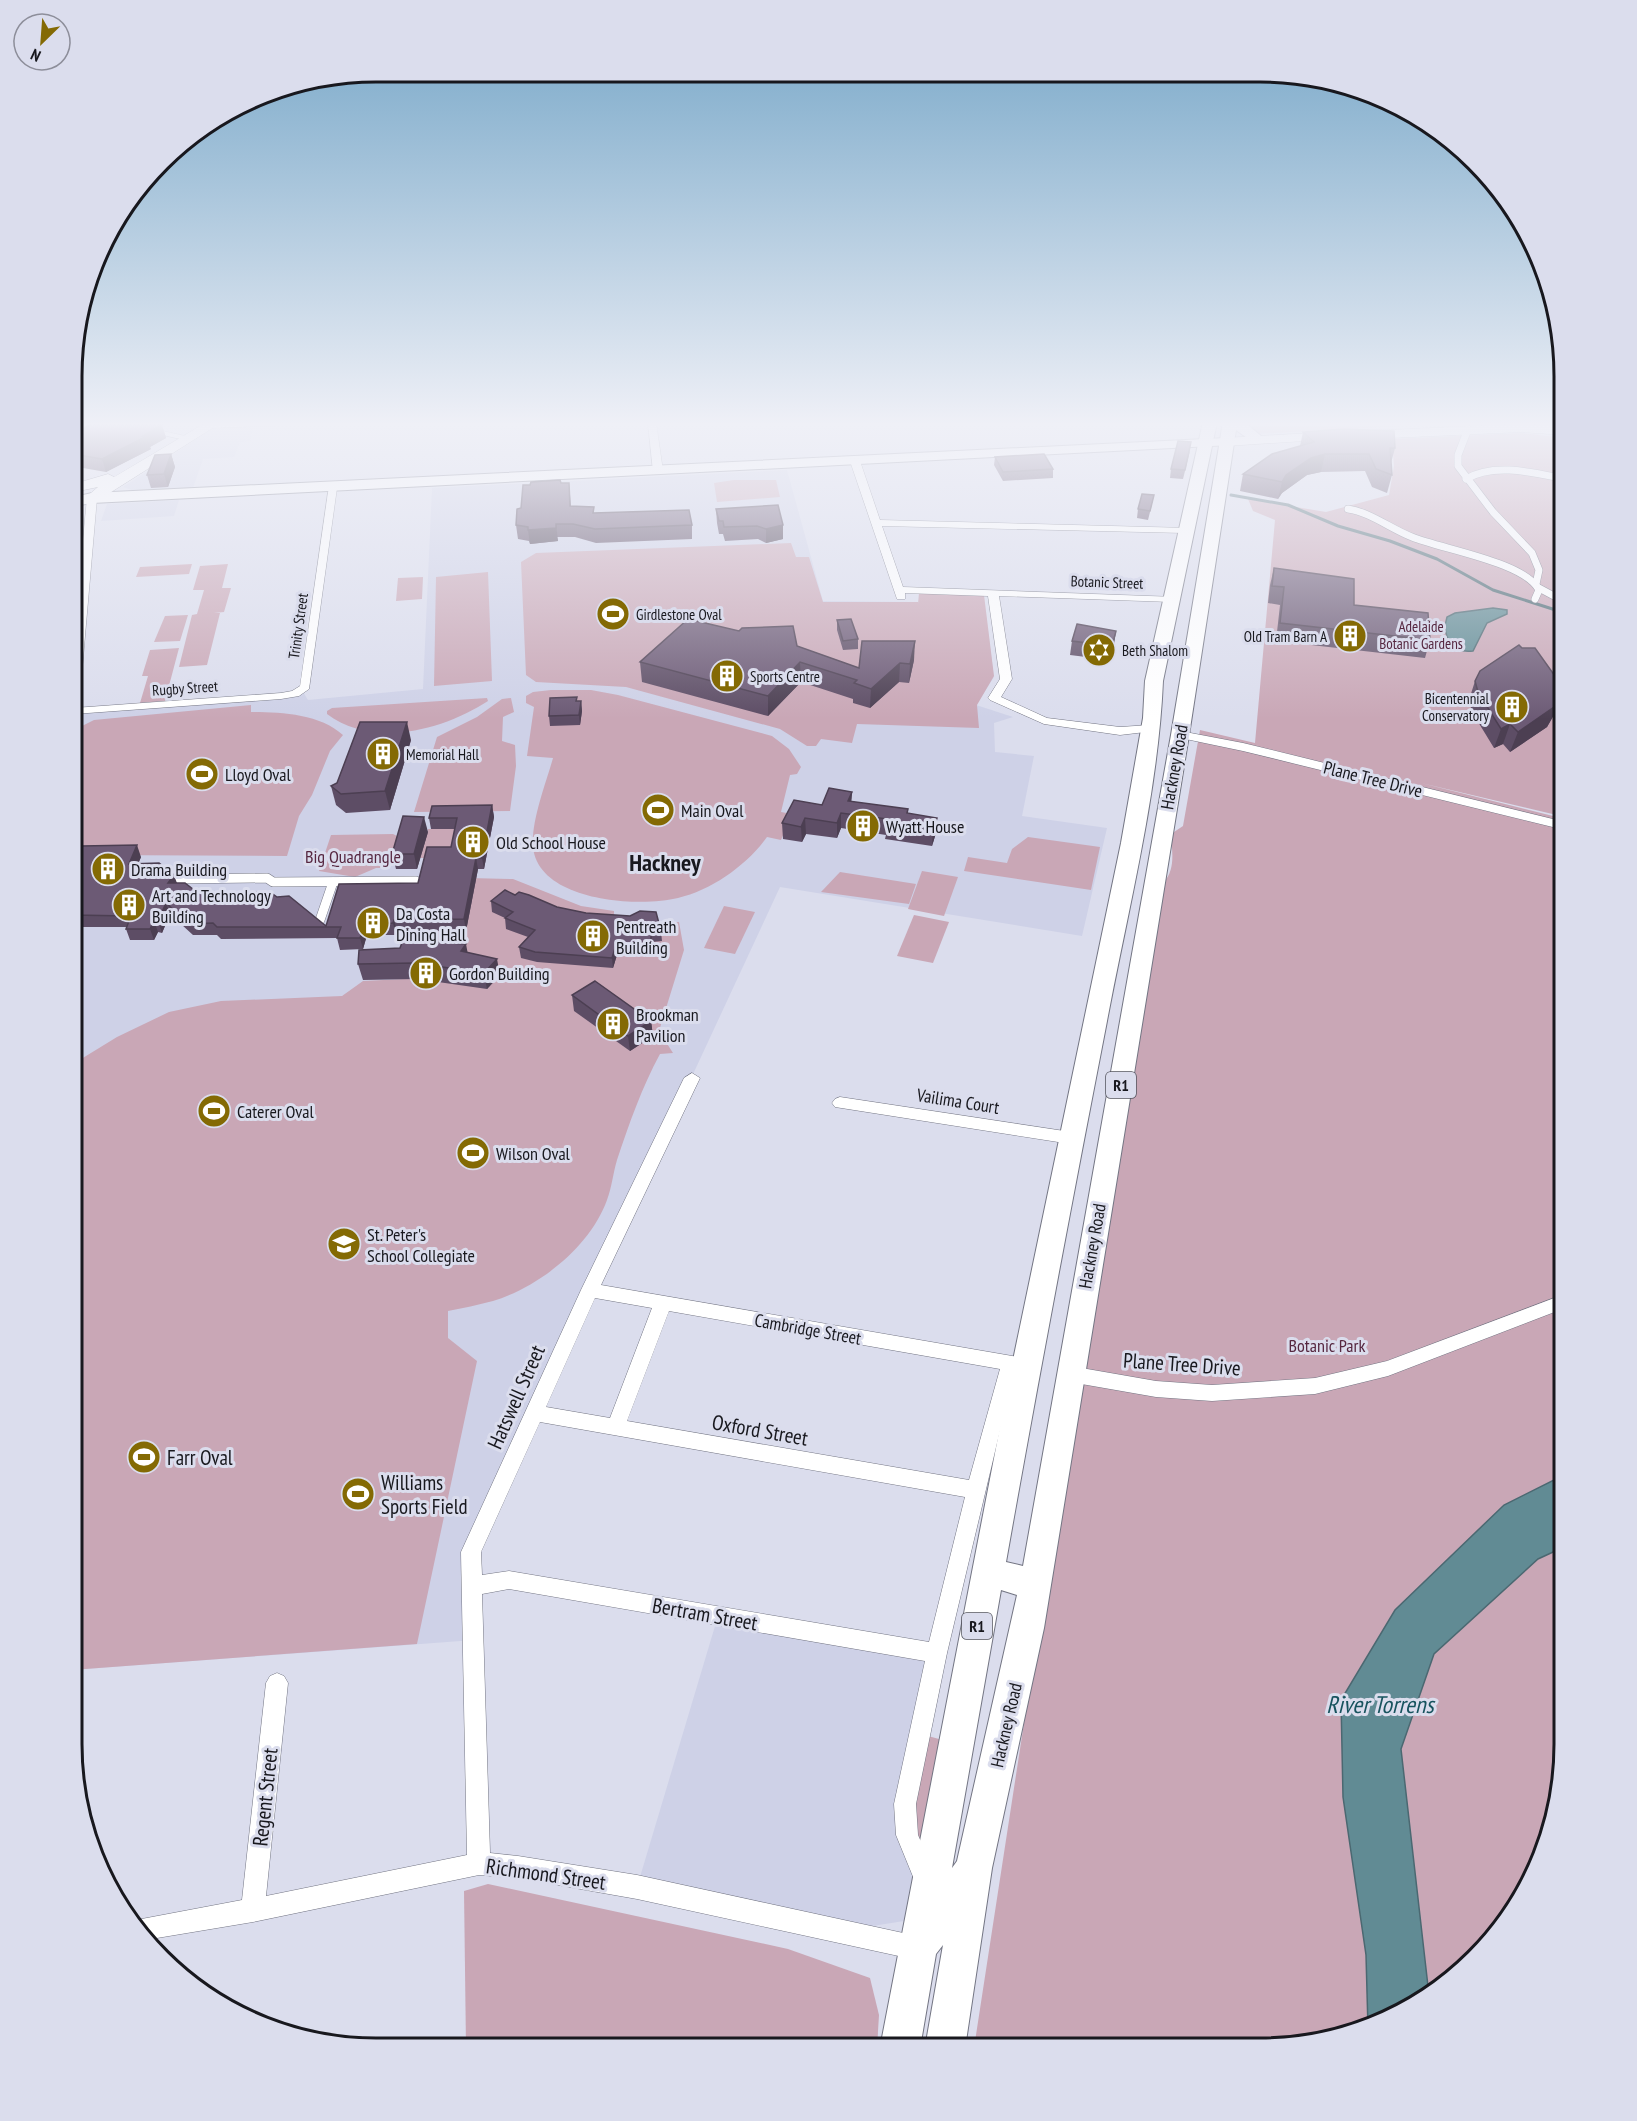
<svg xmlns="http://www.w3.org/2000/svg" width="1637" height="2121" font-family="'PT Sans Narrow',sans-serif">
	<rect width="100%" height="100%" fill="#dbdded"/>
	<g fill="#ced1e7">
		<polygon points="223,422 254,424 250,441 240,442 234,457 203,459 193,488 132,490 123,487"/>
		<polygon points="787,470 823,601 919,602 919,614 986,615 994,677 976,705 1013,717 994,723 995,752 1034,756 1022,816 1107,828 1082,936 780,887 471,1552 474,1640 72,1670 74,713 281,697 303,692 308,700 423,689 432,488"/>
		<polygon points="179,500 174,516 101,521 107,504"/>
		<polygon points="718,1616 937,1653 922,1726 923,1918 866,1927 637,1887"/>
	</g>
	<g fill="#c9a7b6">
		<polygon points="1245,422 1476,422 1255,434"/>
		<path d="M1521 433 1565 438V817L1421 783 1565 819 1564 1475 1504 1505 1395 1610 1366 1955 1368 2028 1339 2039 1260 2049 974 2048 1036 1645 1163 883C1176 870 1172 851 1171 834L1183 826 1200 730 1255 743 1275 520 1253 511 1248 499 1326 512 1389 495 1394 466 1392 439Z"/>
		<polygon points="734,480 776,480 780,497 717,502 714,483"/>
		<polygon points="791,543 796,557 809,557 823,602 918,602 918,604 919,593 984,595 994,676 977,705 979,728 857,724 852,743 821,739 816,746 807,746 780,729 626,687 536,682 526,675 521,562 536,553"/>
		<polygon points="192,564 189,574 136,577 140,567"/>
		<polygon points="228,564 222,588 231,588 224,612 214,613 220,613 207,665 179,667 192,615 197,614 204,590 193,590 200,566"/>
		<polygon points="488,572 492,681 434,686 436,577"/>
		<polygon points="423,577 422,599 396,601 398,578"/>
		<polygon points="188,615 180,641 154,642 165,616"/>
		<polygon points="179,648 165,701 140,703 148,676 142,676 150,650"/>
		<path d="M551 690H591L618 695 772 736 789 749 801 767 797 774 790 775 781 812 792 814 781 840 767 837C747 865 712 890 678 898 638 908 538 901 533 847 531 821 546 783 553 758L527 756 534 707 526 703V696L533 692Z"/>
		<path d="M487 698 488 701C443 730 374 749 327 714V711L332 708Z"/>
		<polygon points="511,698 514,712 503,717 502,741 515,745 516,766 510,811 414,812 437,737 477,717 502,699"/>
		<path d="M251 705V712C281 712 320 714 343 735L330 751 312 795 299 816 287 856 84 855 74 863V730L94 720Z"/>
		<polygon points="428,829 467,829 460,858 420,858"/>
		<polygon points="393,834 397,836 388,868 376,868 355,877 319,871 331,835"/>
		<polygon points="1028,837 1100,847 1091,890 964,871 968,857 1007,863 1012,849"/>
		<polygon points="922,871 958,877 944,916 908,909"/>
		<polygon points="840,872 916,884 909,904 821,892"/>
		<path d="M426 877 513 879 581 906 614 911V926L679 922 684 950 659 1031 673 1053 660 1054C642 1087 629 1124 617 1160 613 1173 612 1187 607 1200 590 1247 539 1287 493 1301 478 1305 463 1308 448 1311V1338L477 1361 417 1644 72 1670 73 1064 117 1037 169 1012 221 1001 342 996 363 981 404 979Z"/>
		<polygon points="724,906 755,912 735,954 704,948"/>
		<polygon points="914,915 949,922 933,963 897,956"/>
		<polygon points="1564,1547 1564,1764 1549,1842 1514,1913 1461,1973 1429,1995 1401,1749 1434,1654 1538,1559"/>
		<polygon points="928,1736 939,1739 936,1772 920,1845 914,1812"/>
		<polygon points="488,1884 788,1949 870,1978 879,2015 877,2048 466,2047 464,1891"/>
	</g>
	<g fill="#618b94" stroke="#4b6871" stroke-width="1.5">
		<path d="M1493 608 1507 610V614L1487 623 1473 651C1452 654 1441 635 1447 617L1455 613Z"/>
		<polygon points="1564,1475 1564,1547 1538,1559 1434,1654 1401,1749 1429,1995 1395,2017 1368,2028 1366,1955 1343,1797 1341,1700 1395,1610 1504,1505"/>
	</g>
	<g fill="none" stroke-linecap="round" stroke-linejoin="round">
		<polyline stroke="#4b6871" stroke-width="3" points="1231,495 1288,505 1338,526 1390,541 1437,559 1493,590 1565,613"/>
		<defs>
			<g id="pedestrian-far1">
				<polyline points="1468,429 1458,455 1458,466 1493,512 1532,553 1539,570 1536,584"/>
				<path d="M1466 479C1494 462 1535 473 1565 479"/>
				<path d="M1348 509C1370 512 1391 529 1412 537 1441 549 1525 562 1539 590L1535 599"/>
				<polyline points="1539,588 1565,602"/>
			</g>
			<g id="pedestrian">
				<polyline points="177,879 267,878 273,882 416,881"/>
				<polyline points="320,920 333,882"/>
			</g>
			<g id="minor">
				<polygon points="105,422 123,422 185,436 181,439"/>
				<polygon points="294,422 290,425 210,428 206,425 218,422"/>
				<polygon points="648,422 656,422 663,471 658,474 653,471"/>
				<polygon points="855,458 860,461 880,520 1188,528 1188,532 1185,533 882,526 903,587 1176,597 1176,601 1172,602 999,596 1012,679 1001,697 1047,718 1120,727 1150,725 1154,727 1154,731 1120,735 1044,724 990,700 988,698 1000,679 988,596 905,593 905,599 897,599 850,461"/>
				<polygon points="329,486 337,488 309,689 299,696 281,699 74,714 74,708 281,693 292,691 300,686"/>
				<polygon points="92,495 97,498 80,693 74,696 74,634 87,498"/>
				<polygon points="1180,731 1243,743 1565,822 1565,830 1243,751 1176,737 1176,733"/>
				<path d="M692 1073 700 1078 601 1285 1018 1357 1024 1360 1027 1365 1024 1370 1017 1372 1002 1422 947 1653 916 1804 918 1835 936 1876 932 1884 924 1888 916 1884 896 1835 894 1804 925 1661 509 1589 482 1594 490 1853 518 1856 637 1875 917 1936 925 1940 929 1948 925 1956 917 1960 637 1899 518 1878 479 1875 253 1922 145 1940 131 1921 242 1900 266 1683 270 1676 277 1673 284 1676 288 1683 266 1896 467 1855 461 1552 581 1290 684 1078ZM595 1298 652 1308 610 1418 546 1407ZM669 1311 1000 1369 969 1480 627 1421ZM540 1422 965 1497 929 1642 509 1571 482 1575 481 1552Z"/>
				<polygon points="840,1097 1071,1132 1077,1134 1079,1138 1077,1142 1071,1144 835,1107 832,1103 835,1099"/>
				<polygon points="1565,1294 1565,1308 1388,1376 1315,1394 1212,1401 1156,1397 1070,1382 1064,1379 1061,1374 1064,1369 1070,1366 1156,1381 1212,1385 1315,1378 1387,1361"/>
			</g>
			<g id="secondary">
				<polygon points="207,422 222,422 97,501 92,502 85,498 98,487 74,492 74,484 108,474 114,477"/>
				<polygon points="1521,424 1565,427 1565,435 1521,432 1368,439 1362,435 1368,431"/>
				<polygon points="1331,432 1337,436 1335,439 1226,446 1220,442 1226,438"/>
			</g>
			<polygon id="primary" points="1226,438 1231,439 1231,445 92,503 74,506 74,497 92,493"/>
			<path id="trunk" d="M1203 422H1217L1163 681C1158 795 1128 909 1107 1021 1072 1201 1038 1381 1006 1562L1023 1566 1171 735 1223 422H1244L1266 440 1264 443H1254L1236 430 1189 735 1044 1628 992 1868 965 2048H925L943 1945 936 1954 920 2048H880L1012 1365 1121 843 1143 718 1145 681ZM1001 1590 1017 1595 957 1861 952 1868Z"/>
		</defs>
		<use href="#pedestrian-far1" stroke="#737583" stroke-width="8"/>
		<use href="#pedestrian" stroke="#737583" stroke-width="10"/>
		<use href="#minor" stroke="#737583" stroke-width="1"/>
		<use href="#secondary" stroke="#737583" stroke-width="1"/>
		<use href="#primary" stroke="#737583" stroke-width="2"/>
		<use href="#trunk" stroke="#737583" stroke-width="2"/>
		<use href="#pedestrian-far1" stroke="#fff" stroke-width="7"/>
		<use href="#pedestrian" stroke="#fff" stroke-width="9"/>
		<use href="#minor" fill="#fff" fill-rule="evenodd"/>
		<use href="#secondary" fill="#fff" fill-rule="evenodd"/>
		<use href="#primary" fill="#fff" fill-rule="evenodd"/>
		<use href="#trunk" fill="#fff" fill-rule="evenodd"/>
	</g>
	<g fill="#5d4d65">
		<polygon points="162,425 166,438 150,447 151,449 106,472 83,468 78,471 74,470 74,433"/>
		<polygon points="1303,432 1395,448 1391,463 1392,475 1387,493 1372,487 1365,471 1321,472 1307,475 1282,493 1278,499 1240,491 1243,474 1300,446"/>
		<polygon points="1190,451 1183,479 1170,478 1171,469"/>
		<polygon points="171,454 175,467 168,487 151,488 147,475"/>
		<polygon points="995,457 1053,469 1053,478 1003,481 994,465"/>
		<polygon points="561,483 569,483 571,506 594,507 594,513 692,525 692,539 596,543 575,537 557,537 558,541 530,544 529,541 518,539 516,525 521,508"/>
		<polygon points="1152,504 1148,520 1137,518 1138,509"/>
		<polygon points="716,509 783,525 783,539 766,543 758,539 725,541 723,534 719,534 717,523"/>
		<polygon points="1274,568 1430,640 1425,658 1276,641 1280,605 1268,603 1270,585"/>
		<polygon points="837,620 858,639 858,649 843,650 837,630"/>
		<polygon points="1116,631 1110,660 1070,655 1072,641"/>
		<polygon points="797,646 859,668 914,660 909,683 899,682 870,708 853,703 853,699 801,682 768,716 642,682 640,662"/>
		<polygon points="1475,681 1555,713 1547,727 1510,752 1503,744 1494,748 1472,712 1469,700"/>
		<polygon points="577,697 577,701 581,701 582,711 580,725 550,726 549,716"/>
		<polygon points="411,740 390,810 346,813 336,805 331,786"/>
		<polygon points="852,792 851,801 908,814 937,818 936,833 932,846 885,839 886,835 841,828 837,838 806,834 802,842 783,839 782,823"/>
		<polygon points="492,805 494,817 484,869 478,869 466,931 397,931 396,935 367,935 363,949 340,950 337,938 221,939 217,935 193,935 170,914 162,933 158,932 154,940 130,940 126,929 126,927 79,927 75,918 74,918 74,892 76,886 74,886 74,861 141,857 138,864 198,893 277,897 326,926 418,883 451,847 455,829 431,829 429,818"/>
		<polygon points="428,832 417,869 396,869 392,854"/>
		<polygon points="515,895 557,907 661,931 662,941 652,942 652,955 617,955 613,968 537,962 521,958 519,947 528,937 506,929 505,918 492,912 491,901"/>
		<polygon points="468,952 500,975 487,989 417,979 363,980 358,964"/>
		<polygon points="572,995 651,1021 653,1036 630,1051 574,1011"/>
	</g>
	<g fill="#4c3f52">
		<polygon points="162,425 166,438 150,447 151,449 106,472 102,459"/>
		<polygon points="171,454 175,467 168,487 164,474"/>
		<polygon points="1325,454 1321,472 1307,475 1282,493 1278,499 1282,482 1286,475 1311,458"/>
		<polygon points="79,455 83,468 78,471 74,457"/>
		<polygon points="556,524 558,541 530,544 528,530"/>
		<polygon points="783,525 783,539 766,543 766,529"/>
		<polygon points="1116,631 1114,645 1110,660 1112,646"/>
		<polygon points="915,641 914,660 909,683 910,664"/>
		<polygon points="800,662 801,682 768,716 768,696"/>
		<polygon points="900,663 899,682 870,708 871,689"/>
		<polygon points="1563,694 1555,713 1547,727 1510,752 1518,732"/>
		<polygon points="581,701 582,711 580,725 579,715"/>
		<polygon points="407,722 411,740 390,810 385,791"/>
		<polygon points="1510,724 1503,744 1494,748 1501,729"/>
		<polygon points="852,792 851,807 848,801"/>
		<polygon points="492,805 494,817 484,869 482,858"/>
		<polygon points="841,813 841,828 837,838 837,823"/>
		<polygon points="424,817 428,832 417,869 414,854"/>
		<polygon points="805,818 806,834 802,842 801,827"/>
		<polygon points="937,818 936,833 932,846 933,830"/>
		<polygon points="137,845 141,857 133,875 129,864"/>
		<polygon points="476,858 478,869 466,931 464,919"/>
		<polygon points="174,875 178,886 168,883"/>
		<polygon points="166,903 170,914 162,933 158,921"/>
		<polygon points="394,920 397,931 396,935 393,923"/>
		<polygon points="154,921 158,932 154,940 150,929"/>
		<polygon points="365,924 367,935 363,949 360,938"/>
		<polygon points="466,944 469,960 461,951"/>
		<polygon points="616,945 617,955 613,968 612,958"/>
		<polygon points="497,959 500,975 487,989 484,973"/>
		<polygon points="651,1021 653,1036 630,1051 628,1036"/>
	</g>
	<g fill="#6c5a75" stroke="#4c3f52" stroke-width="1.5">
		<polygon points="96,422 148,422 162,425 143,436 147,436 102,459 79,455 74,457 74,433"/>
		<polygon points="1344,429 1394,431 1395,448 1390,448 1392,475 1376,469 1369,454 1325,454 1311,458 1286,475 1282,482 1243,474 1272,454 1314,442 1303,432"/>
		<polygon points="1178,441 1191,442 1185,470 1171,469"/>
		<polygon points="171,454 164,474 147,475 155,455"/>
		<polygon points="1044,454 1053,469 1003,472 995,457"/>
		<polygon points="560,480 561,483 569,483 570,506 594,507 593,513 689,510 692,525 595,529 573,524 556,524 556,528 528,530 528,527 516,525 517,509 521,508 523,485 530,485 531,482"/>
		<polygon points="1142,494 1154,495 1150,511 1138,509"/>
		<polygon points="778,505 783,525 766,529 757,526 724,527 723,521 719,521 716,509"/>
		<polygon points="1274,568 1354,579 1354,605 1428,613 1430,640 1280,623 1284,587 1272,586"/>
		<polygon points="688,619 739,631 742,628 793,626 797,646 859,668 862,641 915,641 910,664 900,663 871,689 854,683 857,680 800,662 768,696 640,662"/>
		<polygon points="851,619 858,639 843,641 837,620"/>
		<polygon points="1077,624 1116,631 1112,646 1072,641"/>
		<polygon points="1519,645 1522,648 1535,648 1560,683 1563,694 1554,707 1518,732 1510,724 1501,729 1478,692 1475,681 1480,671"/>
		<polygon points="577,697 576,701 581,701 579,715 549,716 550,698"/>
		<polygon points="360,722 407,722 385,791 341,794 331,786 337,783"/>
		<polygon points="829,788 852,792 848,801 908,809 907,813 937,818 933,830 886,824 888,819 841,813 837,823 805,818 801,827 782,823 794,800 822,805"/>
		<polygon points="492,805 482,858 476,858 464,919 394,920 393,923 365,924 360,938 337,938 341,927 217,927 213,923 189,924 166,903 158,921 154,921 150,929 126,929 129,921 124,921 127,916 74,915 78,907 74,907 74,892 82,875 74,875 74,861 81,846 137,845 129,864 159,863 174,875 168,883 185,883 198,893 270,892 277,897 289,896 326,926 339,884 418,883 427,847 451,847 457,818 429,818 432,806"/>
		<polygon points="403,816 424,817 414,854 392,854"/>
		<polygon points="505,890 515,895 519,892 529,895 557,907 586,913 630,916 640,911 656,912 661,931 651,932 651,944 616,945 612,958 535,952 519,947 535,930 505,918 513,912 491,901"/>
		<polygon points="403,940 466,944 461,951 497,959 484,973 414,963 358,964 359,950 400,948"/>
		<polygon points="595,981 651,1021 628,1036 572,995"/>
	</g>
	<linearGradient id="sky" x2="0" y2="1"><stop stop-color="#72a4c6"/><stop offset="0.59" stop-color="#eff0f7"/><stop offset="1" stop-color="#eff0f7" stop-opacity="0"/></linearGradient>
	<rect width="1637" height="719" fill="url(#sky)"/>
	<defs>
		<symbol id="stadium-disc" viewBox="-11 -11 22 22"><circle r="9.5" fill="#846a04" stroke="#dbdded"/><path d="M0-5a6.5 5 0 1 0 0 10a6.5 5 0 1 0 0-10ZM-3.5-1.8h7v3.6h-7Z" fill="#fff"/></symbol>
		<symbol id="building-disc" viewBox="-11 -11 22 22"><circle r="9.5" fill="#846a04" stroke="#dbdded"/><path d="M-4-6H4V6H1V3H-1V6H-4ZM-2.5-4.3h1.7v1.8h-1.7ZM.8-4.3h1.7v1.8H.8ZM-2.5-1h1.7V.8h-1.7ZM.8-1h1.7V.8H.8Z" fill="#fff"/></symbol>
		<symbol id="synagogue-disc" viewBox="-11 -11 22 22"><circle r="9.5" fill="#846a04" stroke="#dbdded"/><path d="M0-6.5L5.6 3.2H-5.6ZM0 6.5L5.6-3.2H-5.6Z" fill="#fff"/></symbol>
		<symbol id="school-disc" viewBox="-11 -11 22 22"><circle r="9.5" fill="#846a04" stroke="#dbdded"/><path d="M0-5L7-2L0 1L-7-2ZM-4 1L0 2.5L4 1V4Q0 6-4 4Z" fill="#fff"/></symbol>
	</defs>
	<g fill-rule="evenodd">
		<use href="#stadium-disc" x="594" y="595" width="38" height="38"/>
		<use href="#building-disc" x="1331" y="617" width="38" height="38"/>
		<use href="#synagogue-disc" x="1080" y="631" width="38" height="38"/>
		<use href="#building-disc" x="708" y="657" width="38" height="38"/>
		<use href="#building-disc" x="1493" y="688" width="38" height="38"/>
		<use href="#building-disc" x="364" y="735" width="38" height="38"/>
		<use href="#stadium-disc" x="183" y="755" width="38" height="38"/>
		<use href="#stadium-disc" x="639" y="791" width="38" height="38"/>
		<use href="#building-disc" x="844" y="807" width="38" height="38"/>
		<use href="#building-disc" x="454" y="823" width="38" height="38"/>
		<use href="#building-disc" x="89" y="850" width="38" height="38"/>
		<use href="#building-disc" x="110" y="886" width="38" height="38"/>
		<use href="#building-disc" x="354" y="904" width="38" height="38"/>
		<use href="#building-disc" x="574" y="917" width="38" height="38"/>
		<use href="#building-disc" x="407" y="954" width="38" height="38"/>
		<use href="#building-disc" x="594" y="1005" width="38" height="38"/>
		<use href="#stadium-disc" x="195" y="1092" width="38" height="38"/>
		<use href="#stadium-disc" x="454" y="1134" width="38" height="38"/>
		<use href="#school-disc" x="325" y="1225" width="38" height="38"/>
		<use href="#stadium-disc" x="125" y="1438" width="38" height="38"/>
		<use href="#stadium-disc" x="339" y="1475" width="38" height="38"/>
	</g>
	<g text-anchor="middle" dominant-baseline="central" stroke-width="6" stroke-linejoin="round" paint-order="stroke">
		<g font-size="15" fill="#18181e" stroke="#dbdded">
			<text transform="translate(1107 582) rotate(2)">Botanic Street</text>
			<text transform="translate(298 626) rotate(-82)">Trinity Street</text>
			<text transform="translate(185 688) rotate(-4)">Rugby Street</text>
		</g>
		<g font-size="15" fill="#18181e" stroke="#dbdded" text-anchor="start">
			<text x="636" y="614">Girdlestone Oval</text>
			<text x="1327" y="636" text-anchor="end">Old Tram Barn A</text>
			<text x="1122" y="650">Beth Shalom</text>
			<text x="750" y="676">Sports Centre</text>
			<text x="1489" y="698" text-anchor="end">Bicentennial<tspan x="1489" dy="17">Conservatory</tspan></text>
			<text x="406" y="754">Memorial Hall</text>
		</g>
		<g font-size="15" fill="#562740" stroke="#dbdded">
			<text x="1421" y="626">Adelaide<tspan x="1421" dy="17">Botanic Gardens</tspan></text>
		</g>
		<g fill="#dbdded" stroke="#52535c" stroke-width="1.5">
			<rect x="1106" y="1072" width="30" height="26" rx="4.5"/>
			<rect x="962" y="1613" width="30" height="26" rx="4.5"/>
		</g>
		<g font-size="16" font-weight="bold" fill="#18181e">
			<text x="1121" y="1085">R1</text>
			<text x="977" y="1626">R1</text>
		</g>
		<g font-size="18" fill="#18181e" stroke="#dbdded">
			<text transform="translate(1174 767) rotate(-80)">Hackney Road</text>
			<text transform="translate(1373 779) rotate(14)">Plane Tree Drive</text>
			<text transform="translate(958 1101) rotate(9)">Vailima Court</text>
			<text transform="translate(1092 1246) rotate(-80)">Hackney Road</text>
			<text transform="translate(808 1329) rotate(10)">Cambridge Street</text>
			<text transform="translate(1006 1725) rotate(-77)">Hackney Road</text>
		</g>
		<g font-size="18" fill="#18181e" stroke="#dbdded" text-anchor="start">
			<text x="225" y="774">Lloyd Oval</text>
			<text x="681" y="810">Main Oval</text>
			<text x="886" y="826">Wyatt House</text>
			<text x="496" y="842">Old School House</text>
			<text x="131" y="869">Drama Building</text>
			<text x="152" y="895">Art and Technology<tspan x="152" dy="21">Building</tspan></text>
			<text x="396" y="913">Da Costa<tspan x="396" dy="21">Dining Hall</tspan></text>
			<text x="616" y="926">Pentreath<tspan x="616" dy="21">Building</tspan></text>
			<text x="449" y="973">Gordon Building</text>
			<text x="636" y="1014">Brookman<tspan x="636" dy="21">Pavilion</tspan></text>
			<text x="237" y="1111">Caterer Oval</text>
			<text x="496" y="1153">Wilson Oval</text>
			<text x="367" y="1234">St. Peter's<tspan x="367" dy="21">School Collegiate</tspan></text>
		</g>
		<g font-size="18" fill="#562740" stroke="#dbdded">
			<text x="353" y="856">Big Quadrangle</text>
			<text x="1327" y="1345">Botanic Park</text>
		</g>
		<g font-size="21" fill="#18181e" stroke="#dbdded">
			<text transform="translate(1182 1364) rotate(4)">Plane Tree Drive</text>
			<text transform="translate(516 1397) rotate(-66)">Hatswell Street</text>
			<text transform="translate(760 1430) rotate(10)">Oxford Street</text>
			<text transform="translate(705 1614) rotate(10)">Bertram Street</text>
			<text transform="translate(265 1797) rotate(-84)">Regent Street</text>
			<text transform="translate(546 1874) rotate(8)">Richmond Street</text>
		</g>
		<g font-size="21" fill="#18181e" stroke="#dbdded" text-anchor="start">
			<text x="167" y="1457">Farr Oval</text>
			<text x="381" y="1482">Williams<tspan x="381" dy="24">Sports Field</tspan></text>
		</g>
		<g font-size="24" font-weight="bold" fill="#18181e" stroke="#dbdded">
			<text x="665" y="862">Hackney</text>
		</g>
		<g font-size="24" font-style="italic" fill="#17535e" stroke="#dbdded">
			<text x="1380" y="1704">River Torrens</text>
		</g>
	</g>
	<path d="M0 0H1637V2121H0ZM376 82H1260A294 294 0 0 1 1554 376V1744A294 294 0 0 1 1260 2038H376A294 294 0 0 1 82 1744V376A294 294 0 0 1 376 82Z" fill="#dbdded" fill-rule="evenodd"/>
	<path fill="none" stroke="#18181e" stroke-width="3" d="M376 82H1260A294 294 0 0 1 1554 376V1744A294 294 0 0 1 1260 2038H376A294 294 0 0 1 82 1744V376A294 294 0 0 1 376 82Z"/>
	<g transform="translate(42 42) rotate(205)"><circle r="28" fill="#dbdded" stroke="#8d8e9a" stroke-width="1.5"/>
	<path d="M0-4.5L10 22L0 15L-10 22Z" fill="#846a04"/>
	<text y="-9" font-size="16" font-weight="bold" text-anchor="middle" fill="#18181e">N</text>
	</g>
</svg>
